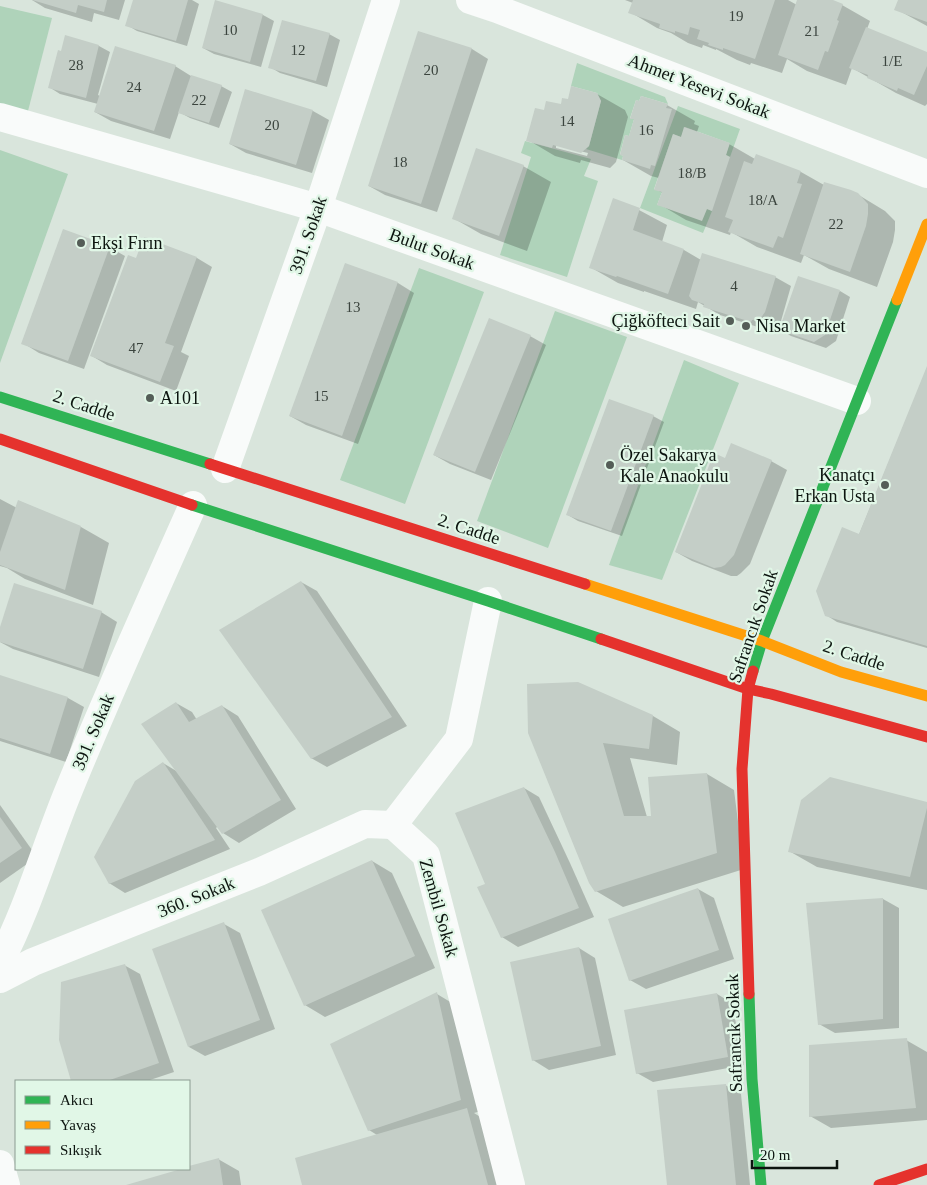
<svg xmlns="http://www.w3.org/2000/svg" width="927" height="1185" font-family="'Times New Roman',serif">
	<rect width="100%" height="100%" fill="#d9e5dc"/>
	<g fill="#afd3ba">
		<polygon points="0,6 52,18 28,111 0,104"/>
		<polygon points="577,63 665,97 668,104 641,96 639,101 636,100 630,118 634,119 629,136 625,135 620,154 623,156 622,160 586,149 589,146 601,101 597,93 571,86"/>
		<polygon points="678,106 740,129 730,157 726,155 729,143 685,127 681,137 673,134 654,189 662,192 657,205 707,209 712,211 703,233 640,208"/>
		<polygon points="525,141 591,159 584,176 598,181 567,277 500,255 531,157 521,153"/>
		<polygon points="0,150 68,174 0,363"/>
		<polygon points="419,268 484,292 405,504 340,480"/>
		<polygon points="555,311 627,337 548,548 477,521"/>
		<polygon points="684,360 739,383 662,580 609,565"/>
	</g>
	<g fill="#0003" fill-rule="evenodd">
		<polygon points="32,0 125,0 119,20 94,13 92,22 45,8"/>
		<polygon points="134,0 192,0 199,4 187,46 137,31 127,25"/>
		<polygon points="625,0 788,0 797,5 799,0 829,0 842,5 870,21 867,29 927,54 927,104 925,106 896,93 852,68 846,85 807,71 787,59 782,73 751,63 750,65 737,60 716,49 716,50 703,45 702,48 688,43 671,33 657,28 630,12 633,3"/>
		<polygon points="899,0 927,0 927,26 896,9"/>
		<polygon points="216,2 263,15 274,21 261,67 214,54 203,48"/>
		<polygon points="419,32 472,49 488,59 437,212 385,195 369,186"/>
		<polygon points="329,34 340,40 327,87 280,73 270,67"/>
		<polygon points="66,37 99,46 110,52 98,95 100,96 175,66 191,76 221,86 232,92 219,128 190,118 179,112 170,139 111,121 95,112 98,104 60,94 49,87 62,53"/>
		<polygon points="246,90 313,111 329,120 312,173 246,153 230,144"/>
		<path d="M597 94 625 110 628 117 616 162 610 168 581 160 580 163 555 156 528 140 545 112 569 100ZM556 145 588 153 587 156 556 148Z"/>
		<polygon points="667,105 695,121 694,124 699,126 697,132 729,144 755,159 756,156 801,172 824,185 857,194 885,211 895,221 895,230 893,242 877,287 829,269 804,255 801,263 757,247 731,232 730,235 686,220 659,204 663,193 655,189 659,178 651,176 623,160 635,120 632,118"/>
		<polygon points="523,166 551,182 527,251 481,234 453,218"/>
		<polygon points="639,210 667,225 662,242 684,250 701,260 775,277 791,286 781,321 776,327 768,328 767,330 720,315 698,302 696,309 644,291 644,292 618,283 590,267"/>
		<polygon points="145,238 197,258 212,267 181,352 189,356 176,391 107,365 92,356 137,260"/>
		<polygon points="109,247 125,256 84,369 39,353 23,343"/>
		<polygon points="346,265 398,283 414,293 358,444 306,425 290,416"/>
		<polygon points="840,291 850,297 836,341 826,348 791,336 781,330"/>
		<polygon points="530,336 546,345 491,480 450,464 434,455"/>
		<polygon points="927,369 927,648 837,622 826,615"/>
		<polygon points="653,416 664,422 622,536 578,521 568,515"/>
		<polygon points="726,459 771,461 787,470 750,564 741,573 737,576 731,576 692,561 676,552"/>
		<polygon points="0,499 17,508 19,501 81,527 109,543 93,605 25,579 7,568 0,566"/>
		<polygon points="301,582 317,591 407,726 327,767 311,758"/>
		<polygon points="101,612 117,622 99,677 13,649 0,642 0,631"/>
		<polygon points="0,676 68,698 84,707 66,762 0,741"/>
		<polygon points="176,703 192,712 197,720 222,706 238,716 296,809 239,843 223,833 218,826 216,828 230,849 125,893 109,883 163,763 178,772"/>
		<polygon points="653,716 680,732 677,765 630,758 647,817 653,817 707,774 734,790 744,869 623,907 596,891 530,732"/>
		<polygon points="524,788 539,797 570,863 594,917 518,947 502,937 487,885"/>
		<polygon points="927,803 927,890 817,867 789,851"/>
		<polygon points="0,805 37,857 0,883"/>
		<polygon points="372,861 392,873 435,968 325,1017 305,1005"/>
		<polygon points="698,889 714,898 734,959 646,989 630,980"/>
		<polygon points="883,899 899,908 899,1028 835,1033 819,1024 807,905"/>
		<polygon points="224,924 240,933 275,1029 205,1056 189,1047"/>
		<polygon points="579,948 595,958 616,1055 549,1070 533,1060"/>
		<polygon points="124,965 140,974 174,1072 147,1081 72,1081 61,1040"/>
		<polygon points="437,994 457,1006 481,1111 474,1113 487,1121 505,1185 303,1185 377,1135 369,1130"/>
		<polygon points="717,994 732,1003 744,1065 653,1082 637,1073"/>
		<polygon points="906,1040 927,1052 927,1120 831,1128 810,1116"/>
		<polygon points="725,1085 741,1094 750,1185 668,1185"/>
		<polygon points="218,1159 239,1171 241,1185 129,1185 185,1169 189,1169 189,1168"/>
	</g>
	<g fill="#c4cec7">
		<polygon points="32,0 107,0 104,12 78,5 76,13"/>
		<polygon points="133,0 188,0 176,41 125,26"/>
		<polygon points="215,0 263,14 250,62 202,48"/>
		<polygon points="633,0 775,0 755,59 723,48 723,50 708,45 709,43 697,39 700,30 690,27 688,35 675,31 675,33 659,28 660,24 628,13"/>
		<polygon points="797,0 833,0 843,4 837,20 839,21 828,52 825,51 818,70 778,55"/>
		<polygon points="898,0 927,0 927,22 894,10"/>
		<polygon points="282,20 330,33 316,81 268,68"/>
		<polygon points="866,27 927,52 927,66 914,95 898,88 897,91 867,78 868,75 849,68"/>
		<polygon points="418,31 472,48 421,204 368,186"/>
		<polygon points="65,35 99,45 86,98 48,88 58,50 61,51"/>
		<polygon points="115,46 176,65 154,131 94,112"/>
		<polygon points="191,75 222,85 209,123 178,113"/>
		<polygon points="571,86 597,93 601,101 589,146 581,153 553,145 552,148 526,141 535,108 544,110 546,101 561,104 562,98 568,99"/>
		<polygon points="245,89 313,110 296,165 229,144"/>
		<polygon points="641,96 668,104 666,108 672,109 655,166 651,165 650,169 622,160 623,156 620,155 625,135 629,136 634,119 630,119 636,100 639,101"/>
		<polygon points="684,127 730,143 726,155 730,157 712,211 707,209 702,221 657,205 662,192 654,190 673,134 681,137"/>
		<polygon points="476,148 524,165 499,236 452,219"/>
		<polygon points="756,154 801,171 797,183 802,184 783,238 778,236 773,248 728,232 733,220 725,217 744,161 752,164"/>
		<polygon points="824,182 851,190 858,193 868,204 868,214 866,226 850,272 800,254"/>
		<polygon points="613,198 640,208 633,230 684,249 668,294 617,276 616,277 589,268"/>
		<polygon points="63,229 110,246 68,361 21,344"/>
		<polygon points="144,237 197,257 165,343 174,346 160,382 90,356 128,255 136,258"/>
		<polygon points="702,253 776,276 765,312 760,319 752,320 751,322 703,307 704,304 692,300 689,296"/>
		<polygon points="345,263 398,282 342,436 289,416"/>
		<polygon points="798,276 840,290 825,335 814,342 779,330"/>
		<polygon points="489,318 531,335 475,472 433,455"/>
		<polygon points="927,366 927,646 825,616 816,591 842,527 859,534"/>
		<polygon points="609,399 654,415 611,531 566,515"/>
		<polygon points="731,443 772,460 734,555 725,565 721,567 714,568 675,552 714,453 725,458"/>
		<polygon points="18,500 81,526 65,590 0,565 0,552"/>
		<polygon points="301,581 392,717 311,759 219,630"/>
		<polygon points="14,583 102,611 83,669 0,642 0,627"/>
		<polygon points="0,675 68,697 50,754 0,738"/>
		<polygon points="578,682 653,715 649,749 603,743 624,816 651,816 648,777 707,773 717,853 595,892 589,883 528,733 527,684"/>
		<polygon points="176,702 189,722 222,705 281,800 222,834 141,724"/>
		<polygon points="163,762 215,840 109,884 94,857 135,781"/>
		<polygon points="830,777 927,802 927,808 910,877 788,852 801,800"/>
		<polygon points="524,787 555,852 579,908 501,938 477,887 485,884 455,813"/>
		<polygon points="0,817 22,848 0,863"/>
		<polygon points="372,860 415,956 304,1006 261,910"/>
		<polygon points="698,888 719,950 629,981 608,919"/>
		<polygon points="883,898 883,1019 818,1025 806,903"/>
		<polygon points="224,922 260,1020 188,1047 152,949"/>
		<polygon points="579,947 601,1046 532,1061 510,962"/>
		<polygon points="125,964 159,1063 107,1081 71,1081 59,1040 61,982"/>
		<polygon points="437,992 461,1100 368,1131 330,1044"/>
		<polygon points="717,993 728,1057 636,1074 624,1010"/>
		<polygon points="907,1038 916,1108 809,1117 809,1045"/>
		<polygon points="726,1084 736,1185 667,1185 657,1090"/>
		<polygon points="467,1108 488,1185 302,1185 295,1158"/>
		<polygon points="219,1158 223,1185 126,1185 181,1169 189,1169 189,1166"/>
	</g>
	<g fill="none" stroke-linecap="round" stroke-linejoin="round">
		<g stroke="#f9fbfa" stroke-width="28">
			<polyline points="470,0 497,9 927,174"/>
			<polyline points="0,117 318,208 857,401"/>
			<polyline points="225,469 318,208 386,0"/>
			<polyline points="488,601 459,739 393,825 426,855 511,1185"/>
			<path d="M0 962C27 910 44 852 66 797 106 698 150 602 193 505"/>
			<polyline points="0,979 33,962 259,872 365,824 393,825"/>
			<polyline points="0,1164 6,1185"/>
		</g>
		<g stroke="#30b455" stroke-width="11">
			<polyline points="0,397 210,464"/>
			<polyline points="192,505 488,601 601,639"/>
			<polyline points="753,671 762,641 897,300"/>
			<polyline points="749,994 752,1079 761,1185"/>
		</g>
		<g stroke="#ff9f0a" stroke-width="11">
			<polyline points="897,300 927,224"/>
			<polyline points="585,584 762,641 841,672 927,696"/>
		</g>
		<g stroke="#e5322d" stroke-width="11">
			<polyline points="0,439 192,505"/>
			<polyline points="210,464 585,584"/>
			<polyline points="601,639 748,689 771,694 927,737"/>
			<polyline points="749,994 742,769 748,689 753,671"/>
			<polyline points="879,1185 927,1169"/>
		</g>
	</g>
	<g fill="#545d57" stroke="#e1f7e7" stroke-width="2">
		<circle cx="81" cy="243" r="5"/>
		<circle cx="730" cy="321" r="5"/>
		<circle cx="746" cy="326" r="5"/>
		<circle cx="150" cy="398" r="5"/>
		<circle cx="610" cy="465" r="5"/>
		<circle cx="885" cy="485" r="5"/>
	</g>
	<g text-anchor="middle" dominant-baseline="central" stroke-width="4.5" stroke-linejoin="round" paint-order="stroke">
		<g font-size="15" fill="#3b443e">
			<text x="736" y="16">19</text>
			<text x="230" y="30">10</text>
			<text x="812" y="31">21</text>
			<text x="298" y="50">12</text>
			<text x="892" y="61">1/E</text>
			<text x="76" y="65">28</text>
			<text x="431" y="70">20</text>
			<text x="134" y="87">24</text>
			<text x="199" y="100">22</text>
			<text x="567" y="121">14</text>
			<text x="272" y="125">20</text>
			<text x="646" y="130">16</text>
			<text x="400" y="162">18</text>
			<text x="692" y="173">18/B</text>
			<text x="763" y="200">18/A</text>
			<text x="836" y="224">22</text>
			<text x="734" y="286">4</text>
			<text x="353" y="307">13</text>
			<text x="136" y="348">47</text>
			<text x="321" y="396">15</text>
		</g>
		<g font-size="18" fill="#0c140f" stroke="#e1f7e7">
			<text transform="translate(699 86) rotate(21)">Ahmet Yesevi Sokak</text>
			<text transform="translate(308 235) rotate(-71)">391. Sokak</text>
			<text transform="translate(432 249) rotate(20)">Bulut Sokak</text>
			<text transform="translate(84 405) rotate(18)">2. Cadde</text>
			<text transform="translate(469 529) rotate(18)">2. Cadde</text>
			<text transform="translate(753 626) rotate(-71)">Safrancık Sokak</text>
			<text transform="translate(854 655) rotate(18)">2. Cadde</text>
			<text transform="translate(93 732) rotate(-67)">391. Sokak</text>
			<text transform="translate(196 897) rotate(-22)">360. Sokak</text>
			<text transform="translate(439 908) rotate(74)">Zembil Sokak</text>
			<text transform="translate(734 1033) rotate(-92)">Safrancık Sokak</text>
		</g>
		<g font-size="18" fill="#0c140f" stroke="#e1f7e7" text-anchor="start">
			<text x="91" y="243">Ekşi Fırın</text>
			<text x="720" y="321" text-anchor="end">Çiğköfteci Sait</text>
			<text x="756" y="326">Nisa Market</text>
			<text x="160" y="398">A101</text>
			<text x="620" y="455">Özel Sakarya<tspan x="620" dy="21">Kale Anaokulu</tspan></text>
			<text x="875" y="475" text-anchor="end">Kanatçı<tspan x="875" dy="21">Erkan Usta</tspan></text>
		</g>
	</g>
	<rect x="15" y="1080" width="175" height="90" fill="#e1f7e7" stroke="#8c9c91"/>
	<rect x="25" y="1096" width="25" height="8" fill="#30b455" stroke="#8c9c91"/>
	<text x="60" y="1105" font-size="15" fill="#0c140f">Akıcı</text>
	<rect x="25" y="1121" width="25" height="8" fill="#ff9f0a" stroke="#8c9c91"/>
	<text x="60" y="1130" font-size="15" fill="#0c140f">Yavaş</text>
	<rect x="25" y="1146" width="25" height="8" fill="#e5322d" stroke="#8c9c91"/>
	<text x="60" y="1155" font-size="15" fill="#0c140f">Sıkışık</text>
	<path d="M752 1160v8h85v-8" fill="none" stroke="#0c140f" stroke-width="2.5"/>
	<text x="760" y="1160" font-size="15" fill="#0c140f" stroke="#e1f7e7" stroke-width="4" paint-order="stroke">20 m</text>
</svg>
